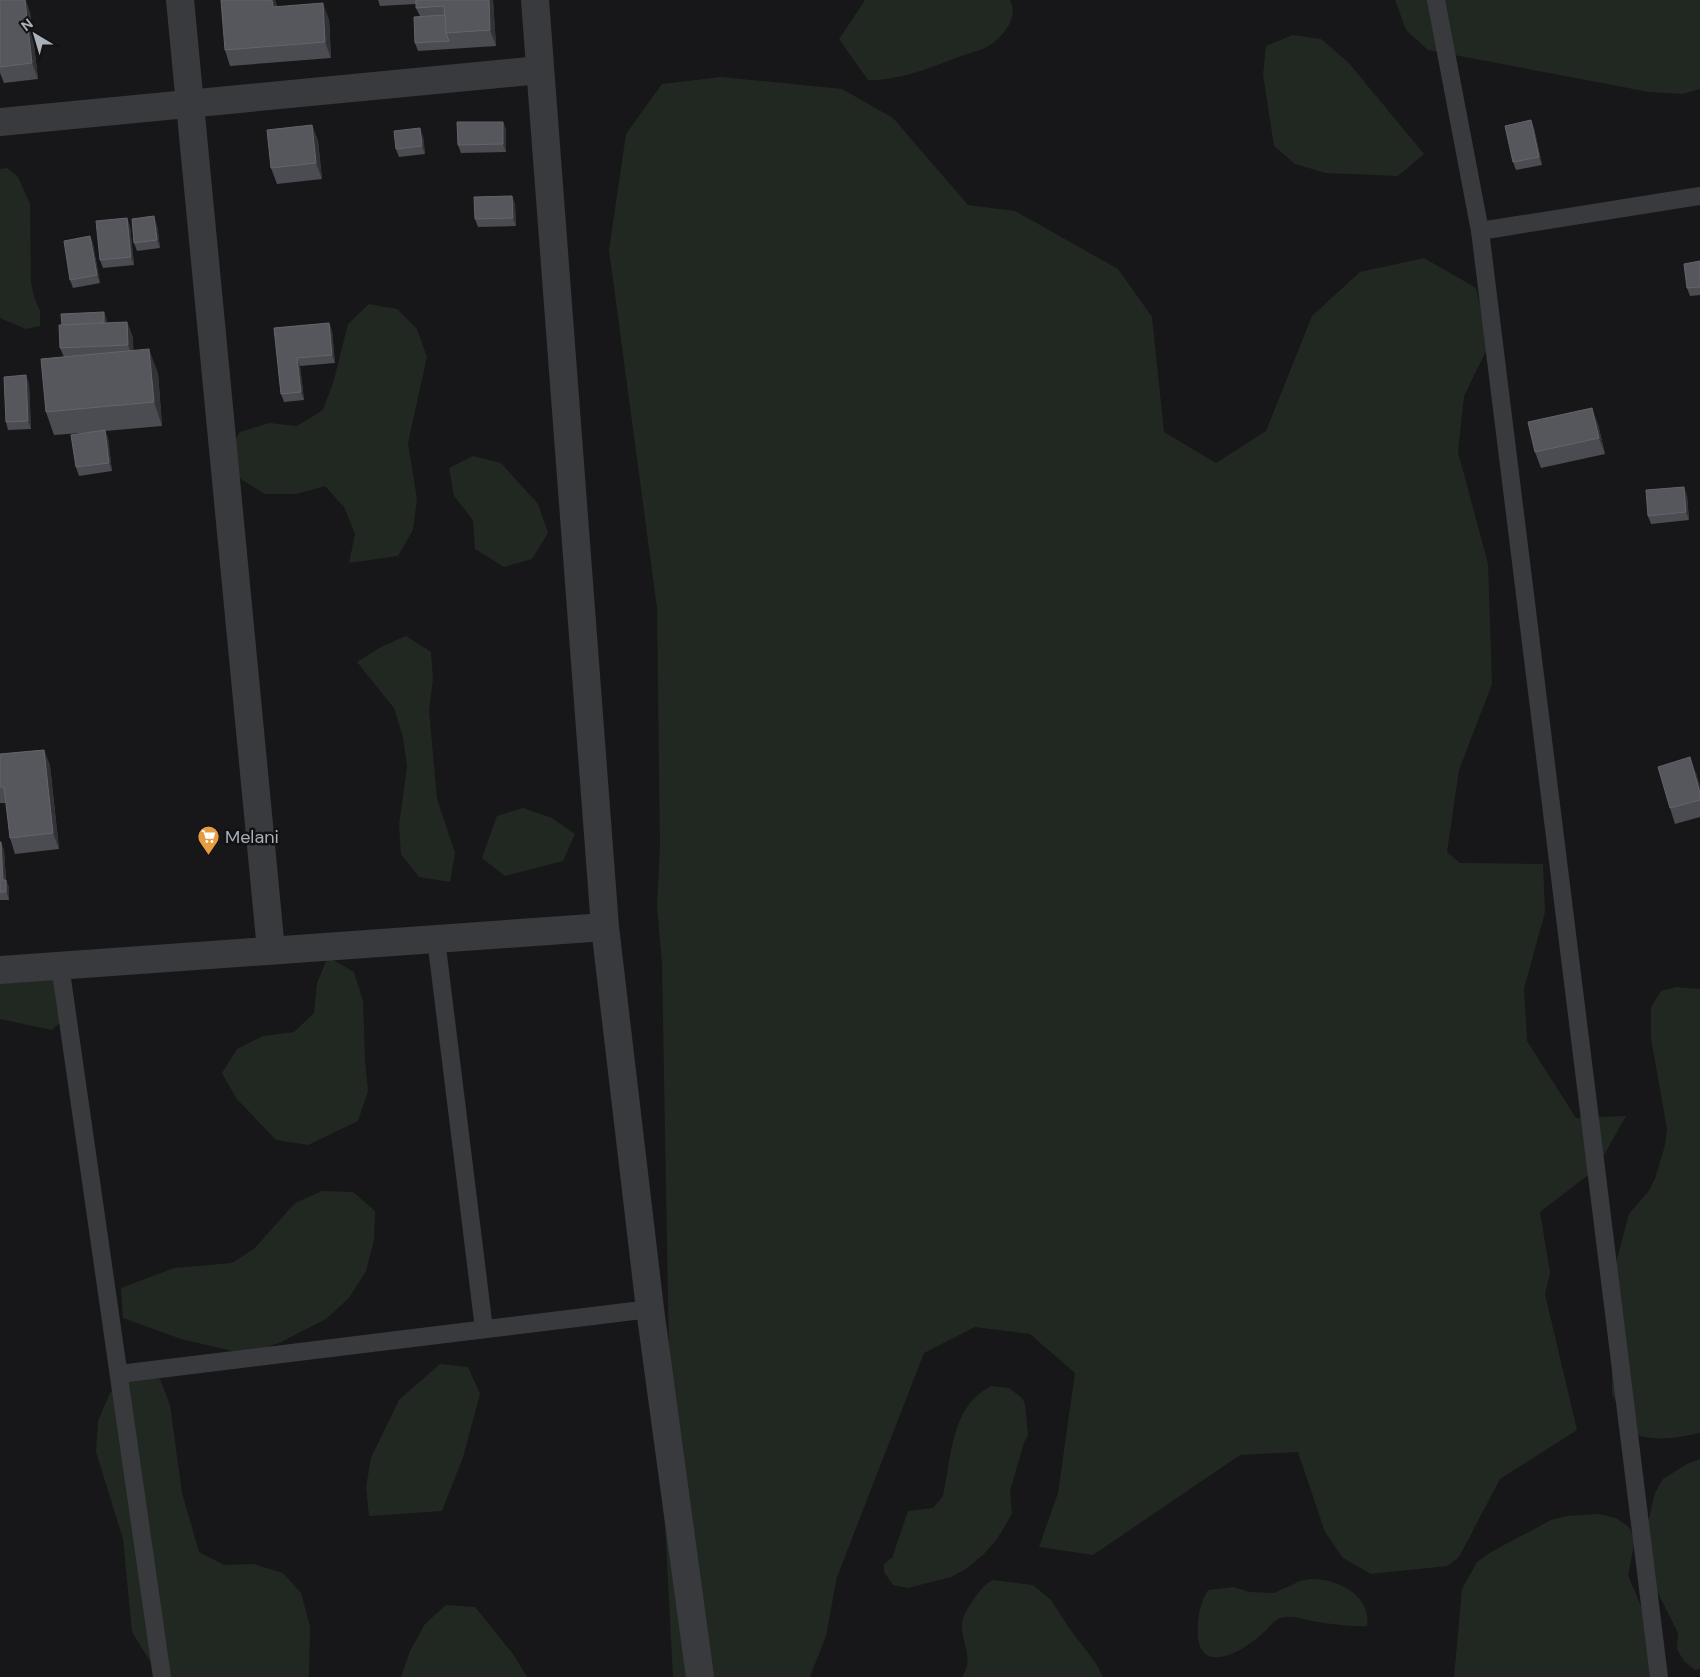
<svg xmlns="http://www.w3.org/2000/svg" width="1700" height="1677" font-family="'DM Sans',sans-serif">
	<rect width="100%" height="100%" fill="#171719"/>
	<g fill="#212821">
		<path d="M865 0H1010C1019 16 1004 37 990 45 982 50 970 53 961 56 932 67 899 81 868 80L839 39Z"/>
		<polygon points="1395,0 1700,0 1700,89 1683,94 1649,92 1428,50 1406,30"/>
		<polygon points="1293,35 1321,39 1348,62 1424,154 1398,176 1326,173 1295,164 1274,146 1263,75 1266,46"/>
		<polygon points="721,77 842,89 893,118 968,205 1015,211 1118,269 1152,317 1164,432 1216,463 1266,431 1312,316 1360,272 1424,258 1476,288 1489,345 1464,396 1458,452 1488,564 1492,684 1459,770 1447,852 1460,863 1543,864 1545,912 1524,989 1527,1041 1576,1118 1626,1116 1596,1169 1540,1212 1550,1273 1545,1294 1577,1430 1500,1479 1459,1557 1447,1566 1371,1574 1343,1558 1325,1532 1298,1452 1240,1455 1093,1555 1039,1547 1058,1493 1075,1373 1030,1334 975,1327 924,1353 837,1577 826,1636 810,1677 673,1677 664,1506 670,1408 662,963 657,907 660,847 657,608 609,250 626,134 662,84"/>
		<polygon points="7,168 18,177 30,204 31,283 34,297 40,311 40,326 26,329 0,318 0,169"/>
		<polygon points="369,304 397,309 417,329 427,357 408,443 417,499 413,530 398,556 349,563 355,534 344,507 325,486 296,494 265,494 241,479 226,455 240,432 269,423 297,426 323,410 334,380 348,324"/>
		<polygon points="473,456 501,463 538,504 548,533 532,559 504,567 475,549 473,520 454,496 449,468"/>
		<polygon points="406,636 431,652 433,679 429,710 437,799 455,853 450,882 419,877 401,854 399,825 407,767 403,737 394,708 357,662 381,647"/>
		<polygon points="523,808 552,818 575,834 563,861 505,876 482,858 497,816"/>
		<polygon points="328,957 354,972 363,1001 365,1061 368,1091 358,1121 308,1145 276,1140 236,1098 222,1073 237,1049 263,1036 294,1032 314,1013 317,983"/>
		<polygon points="33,972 63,983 73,1011 52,1030 0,1019 0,974"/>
		<path d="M1676 987 1700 989V1433C1674 1438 1652 1443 1627 1431L1623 1416 1612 1394 1611 1282 1629 1214 1648 1192 1655 1179 1665 1145 1667 1129 1651 1038V1007L1661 991Z"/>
		<polygon points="322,1191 353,1192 375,1211 374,1240 366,1271 349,1298 326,1319 279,1343 246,1354 181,1339 123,1318 121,1288 174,1268 232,1263 255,1248 295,1203"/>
		<polygon points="440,1364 468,1367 480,1394 463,1457 442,1511 369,1516 366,1487 371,1458 399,1400"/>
		<polygon points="131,1373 160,1379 170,1405 182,1493 199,1552 224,1565 253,1564 283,1573 301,1593 310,1626 309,1677 160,1677 132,1632 123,1539 96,1452 98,1421 110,1393"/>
		<path d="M991 1386 1009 1388 1022 1398 1025 1404 1028 1435 1024 1443 1010 1491 1012 1514 997 1539 984 1554 966 1569 951 1577 908 1588 893 1585 884 1572V1564L892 1558 908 1511 933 1508 943 1496C952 1457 950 1407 991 1386Z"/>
		<polygon points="1700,1459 1700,1669 1695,1670 1684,1661 1677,1649 1678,1633 1654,1585 1648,1523 1655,1493 1663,1479 1687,1464"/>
		<polygon points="1598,1514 1616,1518 1629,1527 1635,1540 1628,1575 1652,1633 1653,1677 1454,1677 1462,1589 1477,1562 1491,1552 1551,1520 1566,1516"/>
		<path d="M1310 1579C1336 1578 1372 1595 1367 1626 1354 1627 1331 1624 1318 1622 1306 1620 1291 1614 1280 1618 1273 1621 1269 1628 1263 1633 1251 1644 1226 1662 1209 1656 1202 1654 1199 1645 1198 1638 1197 1621 1199 1604 1208 1590L1234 1587 1249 1592 1274 1593 1300 1581Z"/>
		<path d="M993 1580 1033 1585 1051 1600 1069 1628 1095 1662 1103 1677H962C975 1660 961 1642 962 1624 963 1615 969 1606 974 1599 980 1591 984 1584 993 1580Z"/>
		<polygon points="446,1605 475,1607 513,1654 527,1677 401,1677 410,1651 425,1624"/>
	</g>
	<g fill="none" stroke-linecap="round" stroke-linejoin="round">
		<g stroke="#383a3d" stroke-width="18">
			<polyline points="1436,0 1480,231 1659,1677"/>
			<polyline points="1480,231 1700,196"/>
			<polyline points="436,939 484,1329"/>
			<polyline points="60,965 162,1677"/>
			<polyline points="119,1374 650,1309"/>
		</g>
		<g stroke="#383a3d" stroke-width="28">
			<polyline points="180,0 271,950"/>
			<polyline points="535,0 605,927 650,1309 700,1677"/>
			<polyline points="0,122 540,70"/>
			<polyline points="0,970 605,927"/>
		</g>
	</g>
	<g fill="#4b4c51">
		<polygon points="0,0 30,12 38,79 4,83 0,73"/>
		<polygon points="275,0 277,7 329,19 331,58 230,66 225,50"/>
		<polygon points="378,0 493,0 496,46 418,51 415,43 420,16 416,8 416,4 380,6"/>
		<polygon points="503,122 506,130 506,152 461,153 458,145"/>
		<polygon points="312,125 318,141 322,179 277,184 271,168"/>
		<polygon points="1534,128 1542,165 1516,170 1513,162"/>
		<polygon points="423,136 425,154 399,157 396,149"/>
		<polygon points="512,196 515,204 516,226 478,227 475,219"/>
		<polygon points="127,218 130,226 134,265 103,268 100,260"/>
		<polygon points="157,225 160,248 137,251 134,243"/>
		<polygon points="90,236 93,244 100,283 73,288 70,280"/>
		<polygon points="1700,261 1700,295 1690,296 1687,288"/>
		<polygon points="107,320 107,323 127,322 133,338 133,351 158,373 162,426 105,431 108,438 112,471 79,476 76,467 96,432 54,435 46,412 64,357 60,348"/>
		<polygon points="329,323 332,331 335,363 300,366 304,400 284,402 281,394 274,328"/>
		<polygon points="29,383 31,429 8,430 6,422"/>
		<polygon points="1598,424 1605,454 1541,468 1535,452"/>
		<polygon points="1687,495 1689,520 1651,524 1648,516"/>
		<polygon points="44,750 50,766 59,849 15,854 10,838 6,803 0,803 0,754"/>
		<polygon points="1696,773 1700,787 1700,817 1675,824 1670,808"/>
		<polygon points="0,842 4,850 6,880 9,888 9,900 0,900"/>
	</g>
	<g fill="#323336">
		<polygon points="25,0 26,0 30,12 38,79 32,63"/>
		<polygon points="272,0 275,0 277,7 273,7"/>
		<polygon points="489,0 493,0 496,46 490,30"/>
		<polygon points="323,3 329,19 331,58 325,42"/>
		<polygon points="1531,120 1534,128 1542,165 1539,157"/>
		<polygon points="503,122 506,130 506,152 503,144"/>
		<polygon points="312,125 318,141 322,179 316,163"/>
		<polygon points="420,128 423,136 425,154 422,146"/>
		<polygon points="512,196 515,204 516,226 513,218"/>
		<polygon points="154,216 157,225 160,248 157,240"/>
		<polygon points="127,218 130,226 134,265 131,257"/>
		<polygon points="90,236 93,244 100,283 97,275"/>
		<polygon points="104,312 107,320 107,339 104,331"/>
		<polygon points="127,322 133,338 134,361 128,345"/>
		<polygon points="329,323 332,331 335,363 332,355"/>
		<polygon points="149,349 158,373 162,426 154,402"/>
		<polygon points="297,358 300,366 304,400 301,392"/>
		<polygon points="26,375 29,383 31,429 28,421"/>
		<polygon points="1592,408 1598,424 1605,454 1599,438"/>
		<polygon points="105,430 108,438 112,471 109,463"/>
		<polygon points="1684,487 1687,495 1689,520 1686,512"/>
		<polygon points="44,750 50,766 59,849 53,833"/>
		<polygon points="1690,757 1696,773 1700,787 1700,793"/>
		<polygon points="1,842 4,850 6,880 9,888 9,900 3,880"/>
	</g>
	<g fill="#55575c" stroke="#63656a">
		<polygon points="0,0 25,0 32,63 0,67"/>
		<polygon points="221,0 272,0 273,7 323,3 325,42 225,50"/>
		<polygon points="416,0 489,0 490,30 446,33 444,6 416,8"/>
		<polygon points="445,15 446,33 449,41 415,43 414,17"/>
		<polygon points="1531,120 1539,157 1513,162 1505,126"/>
		<polygon points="457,122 503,122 503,144 458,145"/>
		<polygon points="312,125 316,163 271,168 267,130"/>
		<polygon points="420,128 422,146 396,149 394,131"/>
		<polygon points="512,196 513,218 475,219 474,197"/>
		<polygon points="154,216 157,240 134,243 132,219"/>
		<polygon points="127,218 131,257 100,260 96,221"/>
		<polygon points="90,236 97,275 70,280 64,241"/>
		<polygon points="1700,261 1700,287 1687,288 1684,264"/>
		<polygon points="104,312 104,323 62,325 61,314"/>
		<polygon points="127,322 128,345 60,348 59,325"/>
		<polygon points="329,323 332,355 297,358 301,392 281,394 274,328"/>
		<polygon points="149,349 154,402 46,412 41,359"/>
		<polygon points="26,375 28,421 6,422 4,377"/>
		<polygon points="1592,408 1599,438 1535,452 1528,422"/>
		<polygon points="105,430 109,463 76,467 71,435"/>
		<polygon points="1684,487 1686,512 1648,516 1646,490"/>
		<polygon points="44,750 53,833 10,838 4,787 0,787 0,754"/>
		<polygon points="1690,757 1700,793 1700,800 1670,808 1658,767"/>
		<polygon points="0,842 1,842 3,880 6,880 6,892 0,892"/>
	</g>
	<defs>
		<symbol id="supermarket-pin" viewBox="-11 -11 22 30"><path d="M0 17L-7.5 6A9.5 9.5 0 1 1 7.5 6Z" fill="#e69c42" stroke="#121214"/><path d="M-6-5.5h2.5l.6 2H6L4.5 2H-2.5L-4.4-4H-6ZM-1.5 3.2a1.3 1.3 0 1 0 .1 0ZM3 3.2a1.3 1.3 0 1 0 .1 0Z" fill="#fff"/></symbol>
	</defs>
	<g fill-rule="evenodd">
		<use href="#supermarket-pin" x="196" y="824" width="25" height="34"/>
	</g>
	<g text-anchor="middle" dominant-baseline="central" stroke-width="5" stroke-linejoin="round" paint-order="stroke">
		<g font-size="18" fill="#aab0b8" stroke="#121214" text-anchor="start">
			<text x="225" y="837">Melani</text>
		</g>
	</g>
	<g transform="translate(35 35) rotate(322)" stroke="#121214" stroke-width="4" paint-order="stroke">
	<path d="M0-4L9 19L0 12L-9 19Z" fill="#aab0b8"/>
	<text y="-8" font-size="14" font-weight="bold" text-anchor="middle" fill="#aab0b8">N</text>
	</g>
</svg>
